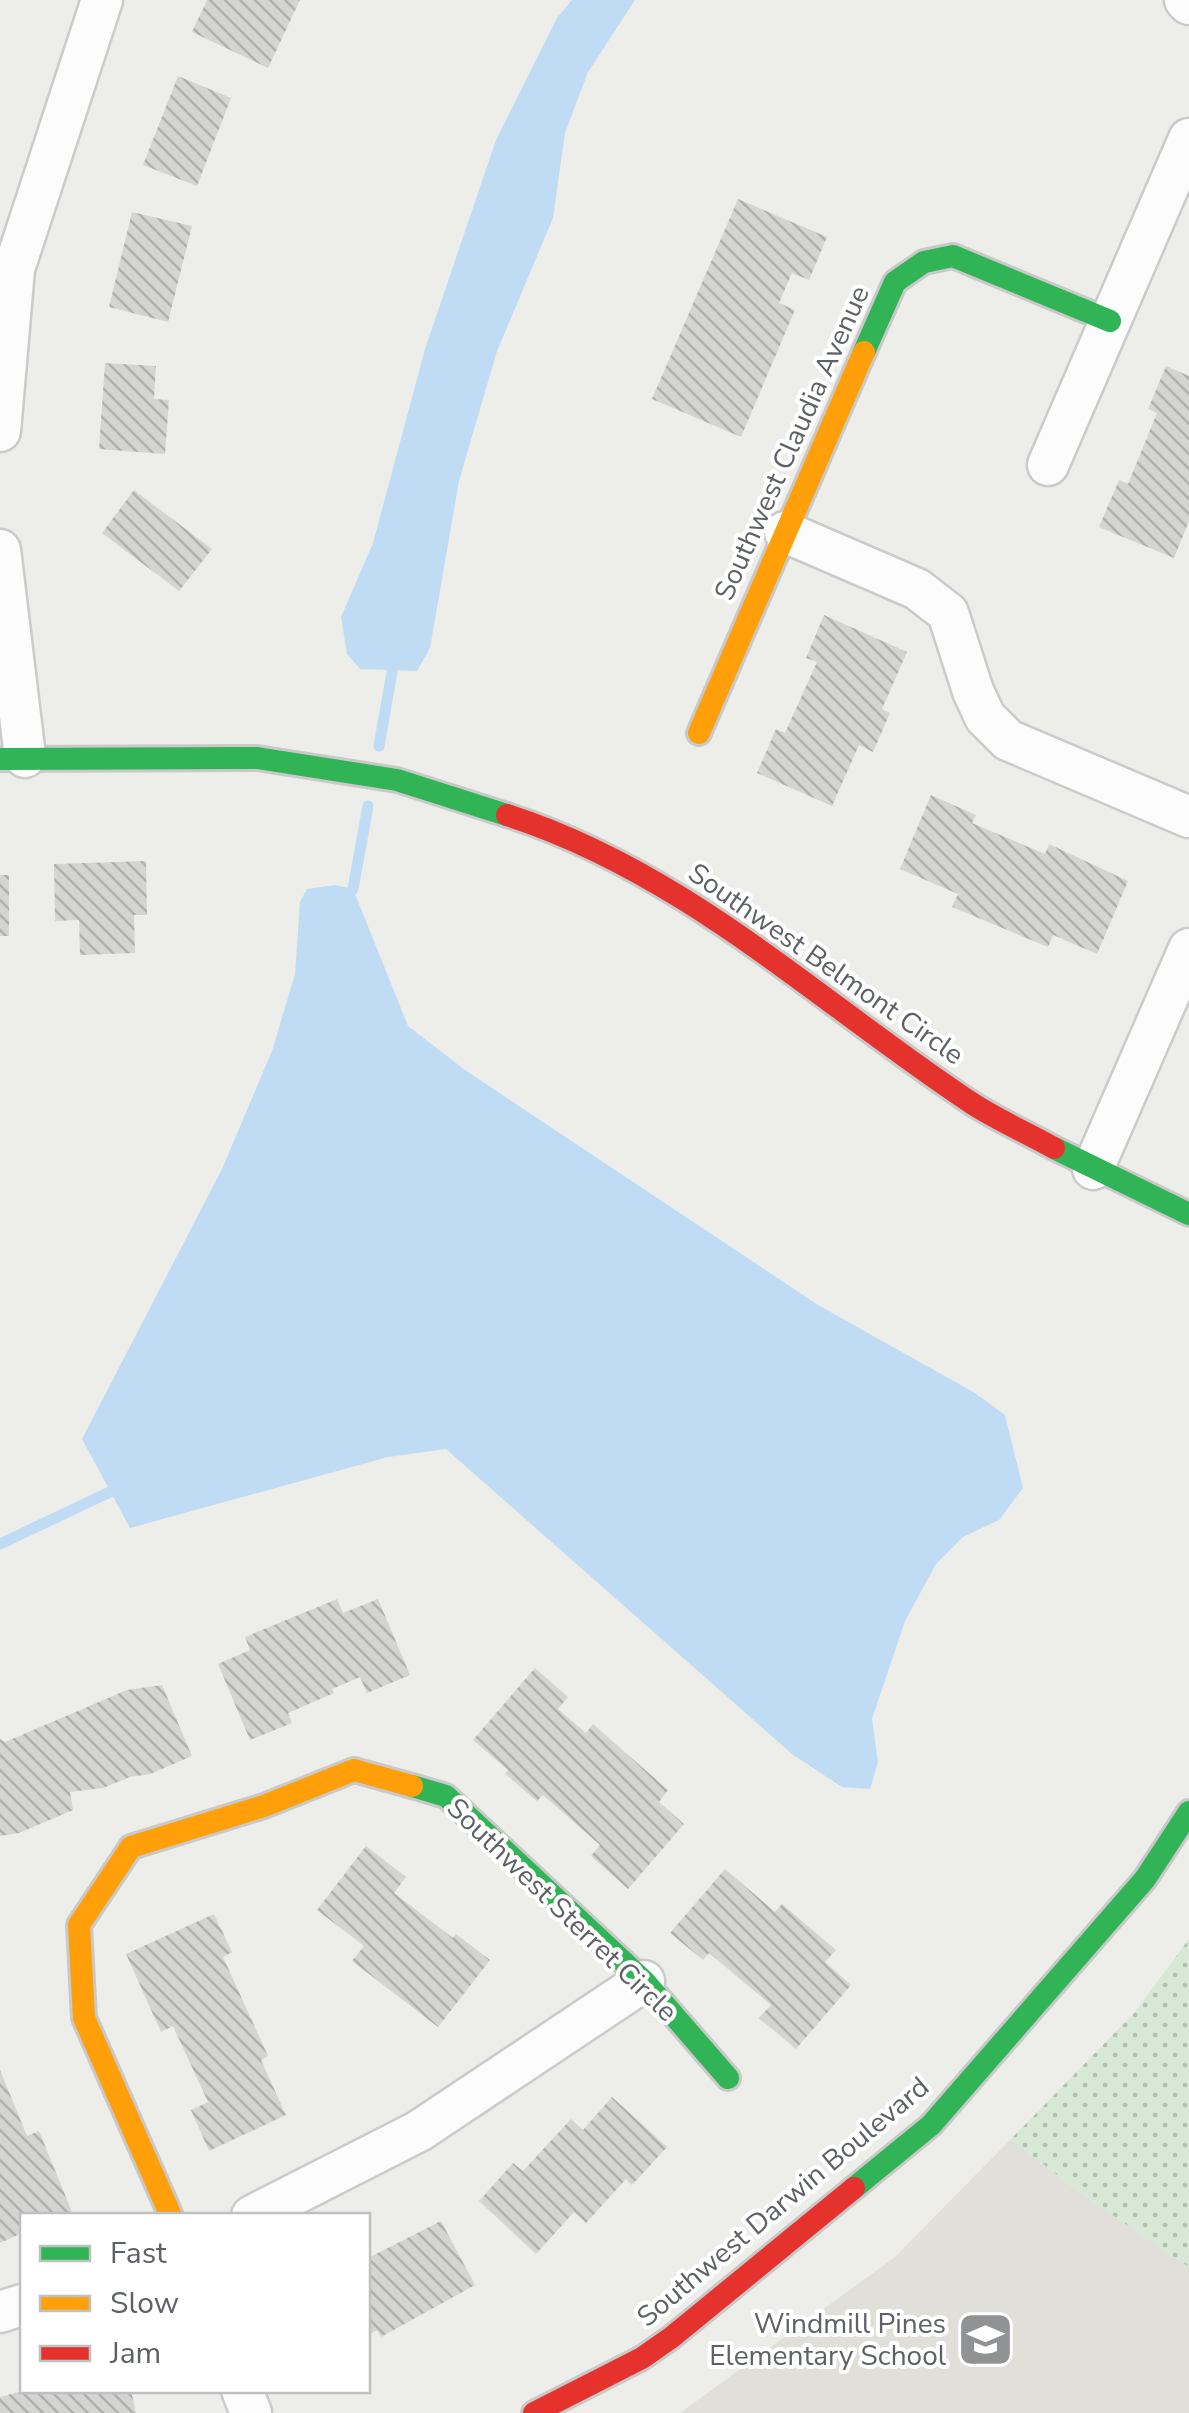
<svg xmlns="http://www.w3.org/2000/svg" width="1189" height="2413" font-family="'Nunito Sans',sans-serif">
	<defs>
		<pattern id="green-dots" width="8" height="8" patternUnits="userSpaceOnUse" patternTransform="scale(2.5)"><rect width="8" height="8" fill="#d7e9d6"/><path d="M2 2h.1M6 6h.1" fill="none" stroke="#b2c0b1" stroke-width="1.8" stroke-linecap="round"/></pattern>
		<pattern id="building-back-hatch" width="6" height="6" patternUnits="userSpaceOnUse" patternTransform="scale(2.5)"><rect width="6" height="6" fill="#d4d4d2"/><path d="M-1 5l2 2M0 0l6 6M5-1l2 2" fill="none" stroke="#afafae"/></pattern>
	</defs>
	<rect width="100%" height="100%" fill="#edede9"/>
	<polygon fill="#e0dfd9" points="1011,2139 1083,2195 1189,2267 1189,2413 680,2413 895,2257"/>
	<polygon fill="url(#green-dots)" points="1189,1939 1189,2267 1083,2195 1011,2139 1134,2013"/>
	<g fill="#c0dcf5">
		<polygon points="572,0 635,0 588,72 565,133 553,218 497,351 459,481 430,648 417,671 360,669 347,654 341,617 373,543 425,349 496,140 557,18"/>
		<polygon points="335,885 353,889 408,1026 465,1070 818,1305 975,1393 1005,1415 1023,1488 999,1520 963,1537 936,1564 905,1621 872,1719 878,1762 870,1789 842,1787 792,1754 446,1449 388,1457 130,1528 82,1439 222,1169 272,1051 295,974 300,902 307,889"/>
	</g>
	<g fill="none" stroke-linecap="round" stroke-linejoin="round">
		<g stroke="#c0dcf5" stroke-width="11">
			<polyline points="379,746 392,672"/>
			<polyline points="353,889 368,806"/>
			<polyline points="0,1544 110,1492"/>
		</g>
	</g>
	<g fill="url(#building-back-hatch)">
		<polygon points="207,0 300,0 268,68 192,32"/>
		<polygon points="178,76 231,98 197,186 143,165"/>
		<polygon points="738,199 827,237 809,280 792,273 779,303 795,310 741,437 652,399"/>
		<polygon points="132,212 192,226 168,322 109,307"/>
		<polygon points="105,363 156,366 154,399 169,400 165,454 99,449"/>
		<polygon points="1166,366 1189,376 1189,521 1174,558 1099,527 1119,480 1128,484 1157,413 1148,409"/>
		<polygon points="134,490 212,549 179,591 102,533"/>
		<polygon points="824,615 907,652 882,709 890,713 873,752 859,745 832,806 757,773 776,729 785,733 817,662 806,658"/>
		<polygon points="931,795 976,815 972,823 1045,854 1049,844 1128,881 1097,954 1053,935 1048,947 952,907 958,894 900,869"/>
		<polygon points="146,861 147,915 134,915 135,953 80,955 79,920 55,921 54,864"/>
		<rect x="0" y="875" width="9" height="61"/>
		<polygon points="337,1599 343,1613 378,1599 410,1675 367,1693 360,1677 332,1689 334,1693 288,1713 292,1723 250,1740 218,1664 250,1650 245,1637"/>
		<polygon points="535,1668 568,1697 558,1709 586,1733 593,1724 668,1790 659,1802 684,1824 628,1889 591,1856 600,1845 543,1795 537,1801 505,1774 508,1770 473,1740"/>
		<polygon points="162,1685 192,1756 150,1774 130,1777 103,1788 70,1792 73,1810 19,1833 0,1836 0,1739 5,1742 127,1690"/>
		<polygon points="366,1846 406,1877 394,1893 453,1938 456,1934 490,1960 438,2027 352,1961 364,1946 317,1910"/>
		<polygon points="725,1869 775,1912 782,1904 836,1950 825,1962 851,1985 796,2049 759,2018 771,2005 709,1953 703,1960 670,1933"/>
		<polygon points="214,1914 232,1952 223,1957 268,2056 261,2060 286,2115 209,2151 191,2110 208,2102 173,2026 161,2032 126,1954"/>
		<polygon points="0,2070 27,2136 39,2131 72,2212 64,2216 22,2216 22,2233 0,2243"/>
		<polygon points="612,2097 667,2147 632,2185 626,2179 586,2223 574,2212 536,2254 479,2201 513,2163 523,2171 571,2119 583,2130"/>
		<polygon points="441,2221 475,2285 381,2337 377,2330 368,2335 368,2258"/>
		<polygon points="26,2390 131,2390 136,2413 0,2413 0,2397"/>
	</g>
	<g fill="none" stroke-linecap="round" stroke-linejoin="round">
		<defs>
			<g id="street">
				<polyline points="1185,0 1189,4"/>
				<polyline points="0,431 14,269 102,0"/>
				<polyline points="1048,465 1189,139"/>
				<polyline points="785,532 917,589 948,613 973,691 985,717 1008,740 1189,817"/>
				<polyline points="0,550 25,757"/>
				<polyline points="1093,1169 1189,949"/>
				<polyline points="252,2216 419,2131 644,1981"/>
				<polyline points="0,2312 22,2305"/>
				<polyline points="242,2390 251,2413"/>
			</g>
			<g id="fast">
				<polyline points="864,352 895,282 924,262 953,256 1110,321"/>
				<polyline points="0,759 257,758 397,780 507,815"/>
				<polyline points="1054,1148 1189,1214"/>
				<polyline points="412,1786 446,1796 644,1981 728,2078"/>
				<polyline points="854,2188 931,2125 1145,1879 1189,1812"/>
			</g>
			<g id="slow">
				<polyline points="699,733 864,352"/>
				<polyline points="171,2216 84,2018 79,1925 131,1847 264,1806 354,1770 412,1786"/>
			</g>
			<g id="jam">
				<path d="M507 815C685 872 820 1003 973 1104 998 1120 1027 1133 1054 1148"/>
				<polyline points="534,2413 642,2358 672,2337 854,2188"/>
			</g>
		</defs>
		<use href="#street" stroke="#cacbca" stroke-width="45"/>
		<use href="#fast" stroke="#c9c9c9" stroke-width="28"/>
		<use href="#slow" stroke="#c9c9c9" stroke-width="28"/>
		<use href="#jam" stroke="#c9c9c9" stroke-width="28"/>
		<use href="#street" stroke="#fcfcfc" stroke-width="40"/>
		<use href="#fast" stroke="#30b455" stroke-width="22"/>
		<use href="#slow" stroke="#ff9f0a" stroke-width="22"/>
		<use href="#jam" stroke="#e5322d" stroke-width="22"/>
	</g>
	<defs>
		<symbol id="school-square" viewBox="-11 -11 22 22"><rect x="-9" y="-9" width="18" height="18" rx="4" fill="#909294" stroke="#fff"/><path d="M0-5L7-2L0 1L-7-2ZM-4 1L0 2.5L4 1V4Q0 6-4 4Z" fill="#fff"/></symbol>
	</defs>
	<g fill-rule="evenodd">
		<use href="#school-square" x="954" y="2308" width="63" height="63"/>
	</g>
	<g text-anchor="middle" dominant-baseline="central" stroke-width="8" stroke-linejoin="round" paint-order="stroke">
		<g font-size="28" fill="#5e6166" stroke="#fff">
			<text transform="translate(792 443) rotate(-66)">Southwest Claudia Avenue</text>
			<text transform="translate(826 964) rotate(35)">Southwest Belmont Circle</text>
			<text transform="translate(562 1910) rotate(44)">Southwest Sterret Circle</text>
			<text transform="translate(783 2202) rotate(-40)">Southwest Darwin Boulevard</text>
		</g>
		<g font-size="28" fill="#5e6166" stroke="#fff" text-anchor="end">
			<text x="946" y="2324">Windmill Pines<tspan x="946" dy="32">Elementary School</tspan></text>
		</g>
	</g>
	<rect x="20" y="2213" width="350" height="180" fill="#ffffff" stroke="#bfc0c2" stroke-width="2.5"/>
	<rect x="40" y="2246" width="50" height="15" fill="#30b455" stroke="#bfc0c2" stroke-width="2.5"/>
	<text x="110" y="2263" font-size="30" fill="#5e6166">Fast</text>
	<rect x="40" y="2296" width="50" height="15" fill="#ff9f0a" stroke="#bfc0c2" stroke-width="2.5"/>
	<text x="110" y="2313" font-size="30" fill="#5e6166">Slow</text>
	<rect x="40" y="2346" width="50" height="15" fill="#e5322d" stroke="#bfc0c2" stroke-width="2.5"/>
	<text x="110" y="2363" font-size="30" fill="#5e6166">Jam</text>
</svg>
